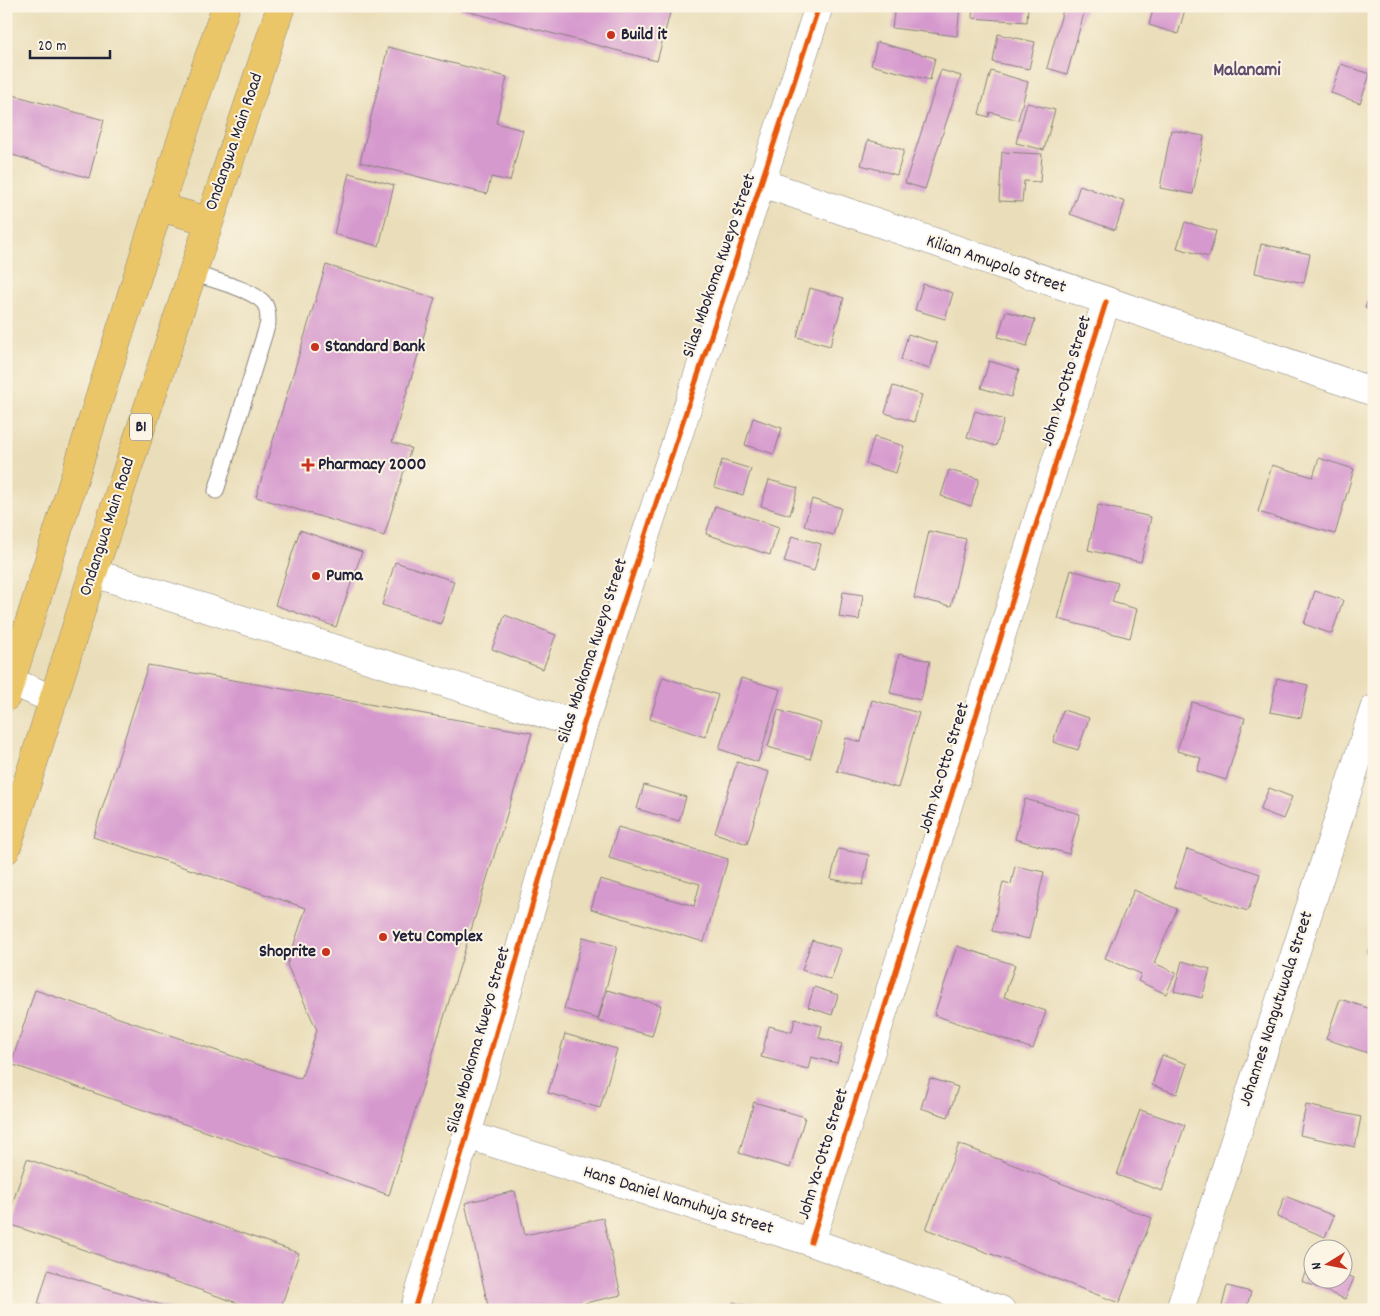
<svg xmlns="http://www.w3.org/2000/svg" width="1380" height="1316" font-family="Dekko,sans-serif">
	<rect width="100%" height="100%" fill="#fcf5e5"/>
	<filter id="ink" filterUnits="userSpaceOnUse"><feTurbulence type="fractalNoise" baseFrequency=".02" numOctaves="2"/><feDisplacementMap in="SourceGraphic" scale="10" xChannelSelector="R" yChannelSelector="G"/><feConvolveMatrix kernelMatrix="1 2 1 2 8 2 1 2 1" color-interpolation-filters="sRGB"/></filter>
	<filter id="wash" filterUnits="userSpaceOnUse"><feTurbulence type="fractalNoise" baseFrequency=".0096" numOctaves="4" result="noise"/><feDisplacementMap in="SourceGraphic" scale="20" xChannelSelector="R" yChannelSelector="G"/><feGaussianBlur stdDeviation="1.12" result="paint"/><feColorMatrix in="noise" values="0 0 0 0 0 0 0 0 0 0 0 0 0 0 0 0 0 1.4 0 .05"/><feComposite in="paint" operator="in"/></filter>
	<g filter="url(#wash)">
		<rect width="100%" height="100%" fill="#eadeba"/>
		<g id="blocks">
			<g fill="#d699ce">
				<polygon points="460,6 672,6 657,61 459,9"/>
				<polygon points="895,6 960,6 957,36 892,28"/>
				<polygon points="973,6 1028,6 1027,22 972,18"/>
				<polygon points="1064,6 1086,6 1067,74 1047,68"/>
				<polygon points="1154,6 1186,6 1178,34 1149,25"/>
				<polygon points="998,34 1035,42 1029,69 993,62"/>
				<polygon points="877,42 935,58 930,80 871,65"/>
				<polygon points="388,47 507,77 496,123 523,130 510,181 491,177 487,194 360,162"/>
				<polygon points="1341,64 1370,74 1360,103 1331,93"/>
				<polygon points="941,70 961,76 925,189 905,183"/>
				<polygon points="991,71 1028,82 1018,120 990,112 989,117 979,114"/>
				<polygon points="6,93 104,120 89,178 6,153"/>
				<polygon points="1027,103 1055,110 1044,150 1016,143"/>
				<polygon points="1171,130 1204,136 1193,194 1160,188"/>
				<polygon points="868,140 904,150 897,175 861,165"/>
				<polygon points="1002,152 1042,154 1040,182 1024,181 1022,202 999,201"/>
				<polygon points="349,173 394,185 379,246 334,234"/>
				<polygon points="1080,185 1125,202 1115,230 1070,214"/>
				<polygon points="1185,222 1216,231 1209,257 1177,248"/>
				<polygon points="1261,244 1310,254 1304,283 1255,273"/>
				<polygon points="326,265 435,298 392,442 411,448 384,536 256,497"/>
				<polygon points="923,284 953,293 945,319 915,310"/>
				<polygon points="1374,285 1374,311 1365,308"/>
				<polygon points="810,288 844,298 830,346 797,337"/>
				<polygon points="1006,311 1035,320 1027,346 998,337"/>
				<polygon points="908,334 937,343 930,369 901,360"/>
				<polygon points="989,361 1019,370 1011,397 981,388"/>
				<polygon points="893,386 922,395 914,422 885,413"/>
				<polygon points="975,411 1004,420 996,446 967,437"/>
				<polygon points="753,418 782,428 774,454 745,445"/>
				<polygon points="874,437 904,446 896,473 866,464"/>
				<polygon points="1319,458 1354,469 1335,534 1258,512 1272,465 1313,477"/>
				<polygon points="722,460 751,469 743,495 714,487"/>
				<polygon points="949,470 979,479 971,506 941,496"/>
				<polygon points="769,480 798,488 790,515 761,506"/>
				<polygon points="812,499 841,508 833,535 804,526"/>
				<polygon points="1098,505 1151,517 1141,562 1088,550"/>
				<polygon points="715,506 779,527 770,555 706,534"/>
				<polygon points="300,530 362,552 336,627 275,605"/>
				<polygon points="929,531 966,539 951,606 914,598"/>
				<polygon points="792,536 821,544 814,571 784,562"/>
				<polygon points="395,562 454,581 441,624 382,605"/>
				<polygon points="1071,570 1118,583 1112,602 1137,609 1130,638 1058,619"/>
				<polygon points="1315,591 1343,600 1332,634 1304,624"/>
				<polygon points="843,592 863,595 859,620 839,617"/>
				<polygon points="505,615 556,635 543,669 492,649"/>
				<polygon points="899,654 930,661 921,700 890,693"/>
				<polygon points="148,665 532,733 389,1195 11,1064 35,990 301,1079 317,1030 287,965 306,908 93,837"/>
				<polygon points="663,677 718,695 705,737 650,719"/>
				<polygon points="741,678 780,689 758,762 719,749"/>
				<polygon points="1277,678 1308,685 1301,718 1270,712"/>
				<polygon points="872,700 919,713 898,788 837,771 846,738 861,742"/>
				<polygon points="1192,702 1245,718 1226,780 1197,771 1201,758 1177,751"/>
				<polygon points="778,710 821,723 810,759 768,747"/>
				<polygon points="1063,710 1089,718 1078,750 1053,742"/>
				<polygon points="737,762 769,772 747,844 715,833"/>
				<polygon points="644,785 686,797 679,821 637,809"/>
				<polygon points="1269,788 1292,797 1283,819 1260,810"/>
				<polygon points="1025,799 1080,814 1069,854 1015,839"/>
				<polygon points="618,827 728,859 704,942 591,909 600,879 694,906 700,884 609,858"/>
				<polygon points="838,849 869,855 863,885 831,879"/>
				<polygon points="1187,849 1260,874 1248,911 1174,887"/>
				<polygon points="1015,866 1044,872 1029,939 992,931 1003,882 1011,884"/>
				<polygon points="1134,890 1177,909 1154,963 1176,973 1166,994 1138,981 1141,974 1105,958"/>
				<polygon points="1373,932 1374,933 1374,956 1368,955"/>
				<polygon points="583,937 617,946 598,1019 564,1009"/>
				<polygon points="812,940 841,949 831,980 802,970"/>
				<polygon points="957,946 1015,965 1004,997 1046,1011 1033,1049 934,1015"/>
				<polygon points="1182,961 1210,969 1202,998 1174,991"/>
				<polygon points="814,987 838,995 832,1015 808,1007"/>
				<polygon points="607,990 661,1005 652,1036 598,1021"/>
				<polygon points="1340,999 1374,1010 1374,1055 1326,1039"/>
				<polygon points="795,1019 822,1026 819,1038 842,1044 837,1063 811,1057 808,1069 761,1057 769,1026 792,1032"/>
				<polygon points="565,1034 617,1049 600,1108 548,1093"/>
				<polygon points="1162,1055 1187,1064 1177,1094 1152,1085"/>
				<polygon points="930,1078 958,1087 948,1117 921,1108"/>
				<polygon points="754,1102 805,1117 790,1168 739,1153"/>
				<polygon points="1306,1105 1361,1117 1355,1147 1300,1135"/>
				<polygon points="1140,1110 1185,1125 1162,1191 1117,1175"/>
				<polygon points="959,1144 1152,1218 1119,1303 926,1229"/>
				<polygon points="27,1159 299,1253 280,1310 258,1310 6,1223"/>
				<polygon points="515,1191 525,1235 603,1218 621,1295 585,1303 586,1310 489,1310 465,1203"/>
				<polygon points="1285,1196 1334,1216 1325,1237 1277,1217"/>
				<polygon points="1310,1260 1312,1261 1312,1278 1342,1278 1342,1273 1354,1278 1345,1299 1302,1281"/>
				<polygon points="48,1270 174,1309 174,1310 57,1310 38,1304"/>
				<polygon points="1227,1286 1251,1292 1246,1310 1221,1310"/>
				<polygon points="733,1302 761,1309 760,1310 731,1310"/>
			</g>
		</g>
	</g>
	<g filter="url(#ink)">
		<use href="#blocks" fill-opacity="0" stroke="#86807a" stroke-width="1"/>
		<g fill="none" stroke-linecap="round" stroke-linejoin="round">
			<defs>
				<path id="service" d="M193 273C211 280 248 288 262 301 268 306 268 315 268 323L216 491"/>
				<g id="minor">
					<polyline points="762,183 1374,392"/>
					<polyline points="93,573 583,726"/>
					<polyline points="6,679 52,699"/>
					<polyline points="467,1135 811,1242 1001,1310"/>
					<polyline points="811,1242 1106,302"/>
					<polyline points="414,1310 467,1135 583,726 819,6"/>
					<polyline points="1180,1310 1374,709"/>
				</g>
				<g id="primary">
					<polyline points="159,207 209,221"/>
					<polyline points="6,697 159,207 226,6"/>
					<polyline points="6,850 93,573 281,6"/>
				</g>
			</defs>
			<use href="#service" stroke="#86807a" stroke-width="17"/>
			<use href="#minor" stroke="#86807a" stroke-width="29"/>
			<use href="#primary" stroke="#86807a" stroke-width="29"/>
			<use href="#service" stroke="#fff" stroke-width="15"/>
			<use href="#minor" stroke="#fff" stroke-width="28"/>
			<use href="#primary" stroke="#ebc669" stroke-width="28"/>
			<defs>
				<g id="cycleway">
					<polyline points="811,1242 1106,302"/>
					<polyline points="414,1310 467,1135 583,726 819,6"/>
				</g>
			</defs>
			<use href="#cycleway" stroke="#fcf5e5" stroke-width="8"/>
			<use href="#cycleway" stroke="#e8590c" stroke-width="5"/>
		</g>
	</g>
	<g fill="#c8321e" stroke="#fcf5e5" stroke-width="2">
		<circle cx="611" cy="35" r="5"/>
		<circle cx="315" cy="347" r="5"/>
		<path d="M305.5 457.5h5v5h5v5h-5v5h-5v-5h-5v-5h5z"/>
		<circle cx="316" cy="576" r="5"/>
		<circle cx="383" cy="937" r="5"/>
		<circle cx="326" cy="952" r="5"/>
	</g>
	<g text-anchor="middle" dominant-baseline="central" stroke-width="4" stroke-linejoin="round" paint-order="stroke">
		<rect fill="#fcf5e5" stroke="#63616e" stroke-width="1" x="130" y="413.5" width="22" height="27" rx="4"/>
		<g font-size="16" font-weight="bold" fill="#22223b">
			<text x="141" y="427">B1</text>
		</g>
		<g font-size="18" font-weight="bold" fill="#22223b" stroke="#fcf5e5" text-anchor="start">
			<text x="621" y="35">Build it</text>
			<text x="325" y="347">Standard Bank</text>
			<text x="318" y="465">Pharmacy 2000</text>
			<text x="326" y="576">Puma</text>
			<text x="393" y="937">Yetu Complex</text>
			<text x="316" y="952" text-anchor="end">Shoprite</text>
		</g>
		<g font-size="18" fill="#22223b" stroke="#fcf5e5">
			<text transform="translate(235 142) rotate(-71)">Ondangwa Main Road</text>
			<text transform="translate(996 265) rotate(19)">Kilian Amupolo Street</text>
			<text transform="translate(720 266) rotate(-71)">Silas Mbokoma Kweyo Street</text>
			<text transform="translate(1067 381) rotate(-73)">John Ya-Otto Street</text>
			<text transform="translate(108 527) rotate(-72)">Ondangwa Main Road</text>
			<text transform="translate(593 651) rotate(-72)">Silas Mbokoma Kweyo Street</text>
			<text transform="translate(945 768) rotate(-73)">John Ya-Otto Street</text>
			<text transform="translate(1277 1009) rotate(-72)">Johannes Nangutuwala Street</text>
			<text transform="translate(479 1040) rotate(-74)">Silas Mbokoma Kweyo Street</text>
			<text transform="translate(824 1154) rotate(-73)">John Ya-Otto Street</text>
			<text transform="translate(678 1201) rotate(17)">Hans Daniel Namuhuja Street</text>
		</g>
		<g font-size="19" font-weight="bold" fill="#614c6e" stroke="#fcf5e5">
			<text x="1247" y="71">Malanami</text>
		</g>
	</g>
	<rect width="1380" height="1316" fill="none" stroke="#fcf5e5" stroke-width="25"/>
	<g transform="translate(1328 1264) rotate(260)"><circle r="24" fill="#fcf5e5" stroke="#a5a1a1"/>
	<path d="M0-4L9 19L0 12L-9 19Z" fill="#c8321e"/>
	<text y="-8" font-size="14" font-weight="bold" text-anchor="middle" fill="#22223b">N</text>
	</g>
	<path d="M30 50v8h80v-8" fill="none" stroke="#22223b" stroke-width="2.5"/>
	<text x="38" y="50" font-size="15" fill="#22223b" stroke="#fcf5e5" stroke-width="4" paint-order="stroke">20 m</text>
</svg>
